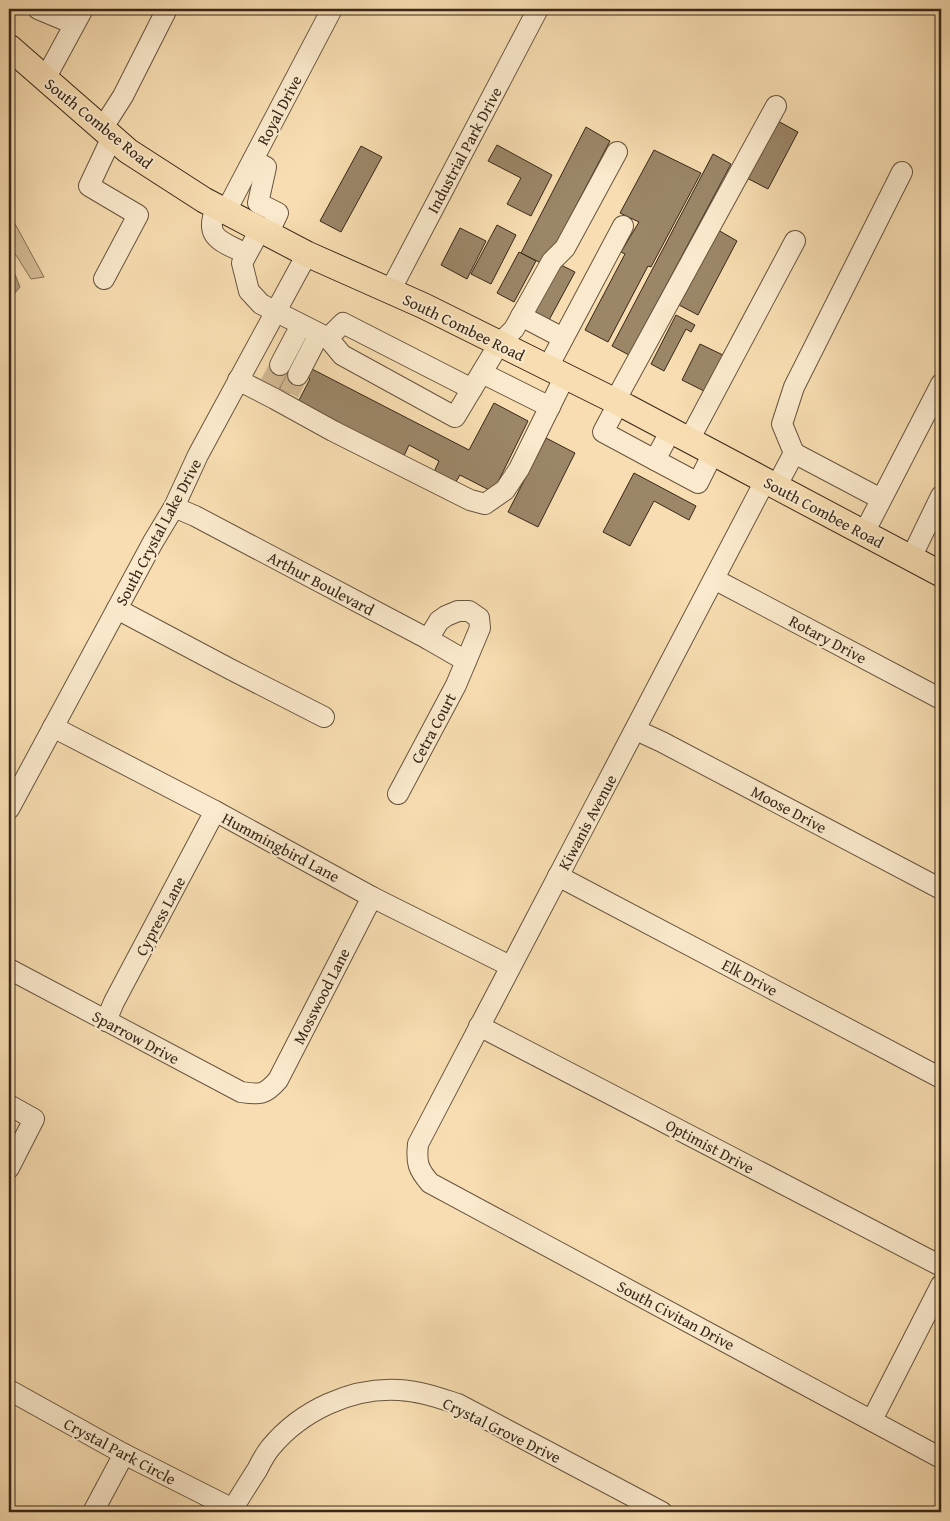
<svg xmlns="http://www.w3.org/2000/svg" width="950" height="1521" font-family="'Gentium Book Plus',serif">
	<rect width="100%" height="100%" fill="#f7ddb1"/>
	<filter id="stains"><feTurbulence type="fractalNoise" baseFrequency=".004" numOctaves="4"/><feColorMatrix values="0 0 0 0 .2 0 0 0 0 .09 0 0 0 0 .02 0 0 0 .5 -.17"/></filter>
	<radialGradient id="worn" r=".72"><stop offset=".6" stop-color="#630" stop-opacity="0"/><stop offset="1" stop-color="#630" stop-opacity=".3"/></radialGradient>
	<polygon fill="#d6be97" stroke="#867258" points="9,212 13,220 44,277 31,279 9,244"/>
	<polygon fill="#b69f7d" stroke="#836f55" points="9,259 20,287 9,300"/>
	<g fill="#9b8668" stroke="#372718">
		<polygon points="776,120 798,132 768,189 745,177"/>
		<polygon points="586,127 610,141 545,265 521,253"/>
		<polygon points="497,145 552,175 531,216 507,204 521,178 488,161"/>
		<polygon points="361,146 382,157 341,232 320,221"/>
		<polygon points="654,150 701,173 651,267 648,266 608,342 585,330 625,254 621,252 639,222 620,213"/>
		<polygon points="713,154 731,164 629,355 612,346"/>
		<polygon points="497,225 516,235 491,284 471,274"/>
		<polygon points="460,228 486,241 467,279 441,265"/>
		<polygon points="718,230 737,241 698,315 679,305"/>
		<polygon points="519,252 536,261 514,302 497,293"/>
		<polygon points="559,264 575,272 549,320 534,312"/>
		<polygon points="676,315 695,325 691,332 686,329 664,371 651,364"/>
		<polygon points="700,344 725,356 706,392 682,380"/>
		<polygon points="276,362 285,363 295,368 299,376 290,393 266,381"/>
		<polygon points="312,369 469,450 494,403 528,421 493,492 460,475 454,485 433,474 439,461 409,445 403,458 298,402 310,379 307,377"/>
		<polygon points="546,438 575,453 538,527 508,512"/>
		<polygon points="634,473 696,506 689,520 654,501 630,546 603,532"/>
	</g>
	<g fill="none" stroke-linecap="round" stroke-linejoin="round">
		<g stroke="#d1b992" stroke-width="20" stroke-dasharray="20 10" stroke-linecap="butt">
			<polyline points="270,384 280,365"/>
			<polyline points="289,393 298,375"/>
		</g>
		<defs>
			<g id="minor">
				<polyline points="38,9 74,24"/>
				<polyline points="45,79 83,9"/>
				<polyline points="102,129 123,96 167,9"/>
				<polyline points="253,160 266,167 258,203 278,213 268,234"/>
				<path d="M217 206C202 239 222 241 246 254"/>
				<polyline points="226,211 332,9"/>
				<polyline points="260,230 242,263 249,291 261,304 328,338 342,355 455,417 499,344 514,329 552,261 565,248 617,152"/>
				<polyline points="104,279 138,215 89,186 112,137"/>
				<polyline points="390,291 538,9"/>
				<polyline points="521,316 563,338"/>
				<polyline points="328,338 343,323 472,389"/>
				<polyline points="280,365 301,325"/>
				<polyline points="548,367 623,226"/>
				<polyline points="482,373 550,407"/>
				<polyline points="298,375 319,334"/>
				<polyline points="238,380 275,399 333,431 470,500 485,504 505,490 519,469 565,376"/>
				<polyline points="615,401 776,106"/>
				<polyline points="619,402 603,432 655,460"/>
				<polyline points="671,430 655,460 698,483 713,453"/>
				<polyline points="689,440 795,241"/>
				<polyline points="794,453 881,499"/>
				<path d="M765 481C650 702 533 923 418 1144 416 1163 418 1169 430 1183L941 1458"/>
				<polyline points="776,487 794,453 782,424 794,387 902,172"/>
				<polyline points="174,507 195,516 428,639 466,661"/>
				<polyline points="864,533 941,384"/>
				<polyline points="911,558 941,496"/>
				<polyline points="714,579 941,699"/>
				<polyline points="117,609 230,669 324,717"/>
				<polyline points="53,727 215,811 372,897 510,966"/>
				<polyline points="636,730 662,742 941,889"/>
				<polyline points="398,794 456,685 480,628 479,618 469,611 458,611 446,616 439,621 428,639"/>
				<polyline points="9,809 153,542 174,507 198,455 307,254"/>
				<polyline points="558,876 941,1078"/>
				<path d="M9 969 241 1092C260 1095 265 1095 278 1080L372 897"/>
				<polyline points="106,1021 114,1002 215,811"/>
				<polyline points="479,1026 941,1266"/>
				<polyline points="9,1105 34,1119 9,1168"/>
				<polyline points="9,1390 124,1454 233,1509"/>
				<polyline points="872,1420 941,1285"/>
				<polyline points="93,1512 124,1454"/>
				<path d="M231 1512C239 1498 248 1484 257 1470 261 1462 265 1454 271 1447 301 1411 351 1387 399 1390 420 1391 439 1398 458 1404L662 1512"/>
			</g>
			<polyline id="major" points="9,47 128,151 204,200 307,254 424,306 627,407 941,574"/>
		</defs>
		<use href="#minor" stroke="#67543e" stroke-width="22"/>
		<use href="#major" stroke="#372718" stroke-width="27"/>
		<use href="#minor" stroke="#fae9cc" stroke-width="20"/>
		<use href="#major" stroke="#f7ddb1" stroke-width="25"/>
	</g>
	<g text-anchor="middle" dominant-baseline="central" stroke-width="4" stroke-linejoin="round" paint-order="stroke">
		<g font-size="16" fill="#372718" stroke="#fae9cc">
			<text transform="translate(279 110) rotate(-62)">Royal Drive</text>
			<text transform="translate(99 123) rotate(39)">South Combee Road</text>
			<text transform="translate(464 150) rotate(-62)">Industrial Park Drive</text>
			<text transform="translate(464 327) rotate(26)">South Combee Road</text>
			<text transform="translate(824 512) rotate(28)">South Combee Road</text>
			<text transform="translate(158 532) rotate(-62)">South Crystal Lake Drive</text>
			<text transform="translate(321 583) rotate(28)">Arthur Boulevard</text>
			<text transform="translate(828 639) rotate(28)">Rotary Drive</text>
			<text transform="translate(433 728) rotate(-62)">Cetra Court</text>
			<text transform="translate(789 809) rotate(28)">Moose Drive</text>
			<text transform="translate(587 822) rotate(-62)">Kiwanis Avenue</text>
			<text transform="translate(281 847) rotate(28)">Hummingbird Lane</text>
			<text transform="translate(160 916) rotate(-62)">Cypress Lane</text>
			<text transform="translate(750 977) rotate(28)">Elk Drive</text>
			<text transform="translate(321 996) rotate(-63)">Mosswood Lane</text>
			<text transform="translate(136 1037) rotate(28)">Sparrow Drive</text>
			<text transform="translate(710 1146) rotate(28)">Optimist Drive</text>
			<text transform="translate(676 1315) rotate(28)">South Civitan Drive</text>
			<text transform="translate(502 1430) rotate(26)">Crystal Grove Drive</text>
			<text transform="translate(120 1451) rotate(28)">Crystal Park Circle</text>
		</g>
	</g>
	<rect width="950" height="1521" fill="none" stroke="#f7ddb1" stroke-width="30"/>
	<rect x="10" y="10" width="930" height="1501" fill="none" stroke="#372718" stroke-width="2.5"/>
	<rect x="15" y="15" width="920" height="1491" fill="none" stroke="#372718"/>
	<rect width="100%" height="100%" filter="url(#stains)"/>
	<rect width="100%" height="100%" fill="url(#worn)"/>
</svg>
